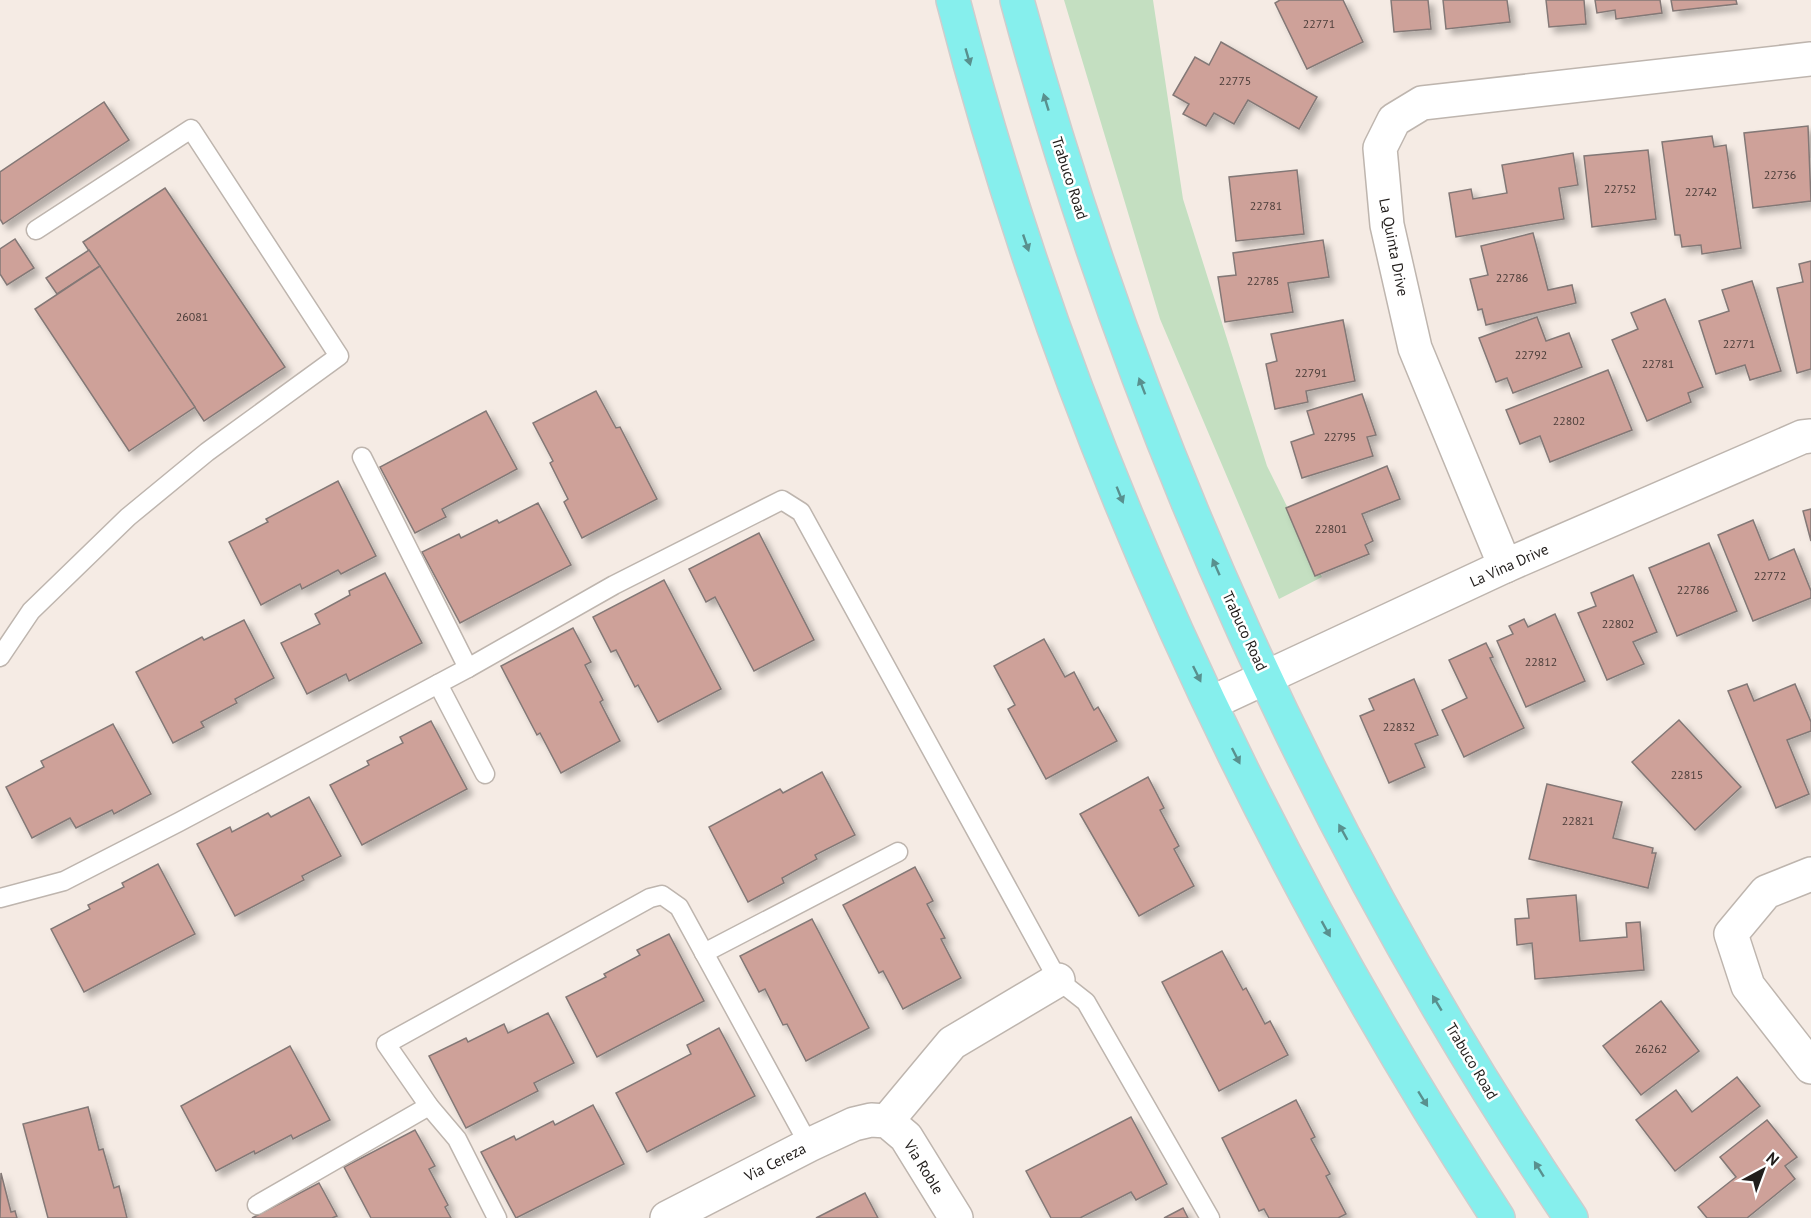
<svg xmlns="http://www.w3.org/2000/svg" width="1811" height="1218" font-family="'PT Sans',sans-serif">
	<defs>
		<filter id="shadow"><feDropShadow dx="5.5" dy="5.5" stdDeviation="3" flood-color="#0004"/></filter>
	</defs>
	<rect width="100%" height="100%" fill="#f5ebe4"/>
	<polygon fill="#c4dfc1" points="1064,0 1153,0 1183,199 1267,466 1322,577 1279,599 1160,319"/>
	<g fill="#cea199" stroke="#837876" stroke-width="1.5" filter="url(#shadow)">
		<polygon points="1280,0 1343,0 1363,42 1307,69 1275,3"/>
		<polygon points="1391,0 1428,0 1431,29 1394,32"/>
		<polygon points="1443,0 1507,0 1510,22 1446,29"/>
		<polygon points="1546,0 1584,0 1586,24 1549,27"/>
		<polygon points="1595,0 1660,0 1662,13 1616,19 1615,10 1597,13"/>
		<polygon points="1671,0 1736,0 1737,4 1673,11"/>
		<polygon points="1221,42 1317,97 1299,129 1248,100 1234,124 1214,113 1206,126 1183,114 1189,104 1173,95 1195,57 1209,65"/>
		<polygon points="104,102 129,140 3,224 0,219 0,172"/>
		<polygon points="1808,126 1811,201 1753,208 1744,133"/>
		<polygon points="1712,136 1714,147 1726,145 1741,248 1702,254 1701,245 1682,247 1680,235 1675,235 1662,142"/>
		<polygon points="1648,150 1656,219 1592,227 1584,156"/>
		<polygon points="1573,153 1578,185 1559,188 1564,219 1456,237 1449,193 1471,189 1473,199 1507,193 1502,165"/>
		<polygon points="1297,170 1304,234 1236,241 1229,177"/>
		<polygon points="165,188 285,367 204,421 83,242"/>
		<polygon points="1533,233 1548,290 1572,285 1576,303 1486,325 1482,309 1478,310 1470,279 1488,275 1481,246"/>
		<polygon points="15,239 34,268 7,285 0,274 0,249"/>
		<polygon points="1323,240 1329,277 1288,283 1293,312 1225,322 1218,277 1236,275 1233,253"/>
		<polygon points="89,250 100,266 57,294 46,278"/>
		<polygon points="1811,261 1811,369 1797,373 1777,288 1803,282 1799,264"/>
		<polygon points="100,266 195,407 129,451 35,309"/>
		<polygon points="1752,281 1781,371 1750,380 1745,365 1716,374 1699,321 1729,311 1722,290"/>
		<polygon points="1665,299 1703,387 1688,393 1691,402 1647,421 1612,340 1638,329 1631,313"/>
		<polygon points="1537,317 1546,341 1569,333 1582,367 1513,393 1507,378 1496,382 1479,338"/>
		<polygon points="1343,320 1355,381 1306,391 1308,402 1275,409 1266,364 1277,361 1271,334"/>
		<polygon points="1608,370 1632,430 1550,462 1540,436 1520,444 1506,410"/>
		<polygon points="596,391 616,428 620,427 657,499 582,538 564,502 568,499 550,463 553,461 533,423"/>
		<polygon points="1362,394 1376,435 1367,437 1373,456 1302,478 1291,442 1314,434 1307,411"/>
		<polygon points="486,411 517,469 442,509 446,517 415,533 380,467"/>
		<polygon points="1387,466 1400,499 1362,514 1373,541 1365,545 1369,554 1315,576 1286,508"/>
		<polygon points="338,481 376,556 341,574 338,570 302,589 300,584 261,605 229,542 268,522 266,519"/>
		<polygon points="538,503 571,565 460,623 422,552 459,534 461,538 497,520 499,523"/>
		<polygon points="1811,509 1811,541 1803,511"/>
		<polygon points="1753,520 1769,560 1794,549 1811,591 1811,598 1753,621 1718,535"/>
		<polygon points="759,533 814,640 754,671 715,597 706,602 689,569"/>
		<polygon points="1709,543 1737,611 1677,636 1649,568"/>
		<polygon points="385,573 422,643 349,681 346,674 307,694 281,643 320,624 315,614 350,595 349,591"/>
		<polygon points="1633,575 1657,632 1633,642 1644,664 1607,680 1578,613 1596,606 1591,593"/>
		<polygon points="664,580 721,689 658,722 638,685 635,687 616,650 611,652 593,617"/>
		<polygon points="1555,614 1585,681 1526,707 1497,641 1513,634 1509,626 1524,619 1528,627"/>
		<polygon points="244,620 274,678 235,699 237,703 201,722 204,727 173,743 136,672 202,637 204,640"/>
		<polygon points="573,628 591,662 585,665 603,700 600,702 620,741 561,773 540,733 537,735 501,666"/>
		<polygon points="1044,639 1065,677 1074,672 1094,710 1098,707 1117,741 1046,779 1008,709 1015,705 994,666"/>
		<polygon points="1486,643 1493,657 1490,658 1524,728 1464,757 1442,710 1467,698 1449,660"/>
		<polygon points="1414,679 1438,735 1415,744 1425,767 1389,783 1360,716 1374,710 1369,699"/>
		<polygon points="1747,684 1754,701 1795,684 1811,722 1811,731 1787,740 1809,794 1776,808 1728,691"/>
		<polygon points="1679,720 1741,787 1695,830 1632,762"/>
		<polygon points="431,721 467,789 362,845 330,785 369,765 367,761 403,743 400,737"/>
		<polygon points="113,724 151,794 114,814 112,810 76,828 70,818 32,838 6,787 44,767 41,761"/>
		<polygon points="822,772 855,835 815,855 817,859 782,878 784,883 748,902 709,827 780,789 783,793"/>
		<polygon points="1148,777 1164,808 1160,810 1179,846 1174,849 1194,886 1139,916 1080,814"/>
		<polygon points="1547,784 1622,802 1613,838 1653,848 1652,853 1656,853 1648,888 1529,859"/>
		<polygon points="309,797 341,856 302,876 304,880 235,916 197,844 230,827 232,832 268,813 271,817"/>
		<polygon points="158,864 195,934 84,992 51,929 90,909 88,905 124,887 122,883"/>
		<polygon points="915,867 933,901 927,904 945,938 941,939 961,978 903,1009 883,971 879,973 843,905"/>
		<polygon points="1576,895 1580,941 1627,937 1626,923 1640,922 1644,970 1535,979 1532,943 1517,945 1515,919 1529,918 1527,899"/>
		<polygon points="812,919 869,1028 806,1061 787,1024 783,1025 765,989 759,992 740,956"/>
		<polygon points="669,934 704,1001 597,1057 566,997 606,977 604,974 640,955 637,950"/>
		<polygon points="1222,951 1243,990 1246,988 1265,1024 1270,1021 1288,1055 1219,1091 1162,982"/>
		<polygon points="1661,1001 1699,1051 1641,1095 1603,1046"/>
		<polygon points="548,1013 574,1063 534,1083 538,1091 466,1128 429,1056 466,1038 468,1042 504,1024 508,1033"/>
		<polygon points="719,1028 755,1096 647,1152 616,1093 691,1054 687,1045"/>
		<polygon points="290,1046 330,1120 293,1139 291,1135 255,1154 254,1151 216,1171 181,1106"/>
		<polygon points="1737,1077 1760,1106 1675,1171 1636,1120 1676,1090 1692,1112"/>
		<polygon points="1296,1100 1315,1137 1311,1139 1330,1174 1326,1176 1346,1214 1338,1218 1269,1218 1264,1209 1259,1211 1222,1138"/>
		<polygon points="593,1105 624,1164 516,1218 481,1152 514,1136 516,1140 553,1121 555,1125"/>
		<polygon points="88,1107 99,1150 103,1149 114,1188 119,1186 127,1218 48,1218 23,1124"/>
		<polygon points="1131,1117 1167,1184 1136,1200 1131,1192 1080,1218 1051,1218 1026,1171"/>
		<polygon points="1767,1120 1797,1157 1785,1166 1795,1179 1747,1218 1707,1218 1698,1207 1736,1177 1720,1157"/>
		<polygon points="415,1130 435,1166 429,1169 448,1205 445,1207 451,1218 371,1218 344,1167"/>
		<polygon points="1,1173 11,1212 15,1211 17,1218 0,1218"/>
		<polygon points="319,1183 337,1216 332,1218 252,1218"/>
		<polygon points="865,1193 878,1218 816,1218"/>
		<polygon points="1183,1208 1188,1218 1164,1218"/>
	</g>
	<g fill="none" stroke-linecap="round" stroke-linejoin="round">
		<defs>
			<g id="lane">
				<polyline points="362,457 468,668"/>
				<polyline points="0,657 31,611 128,517 207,452 339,356 191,129 36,230"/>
				<polyline points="438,684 485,774"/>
				<polyline points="0,898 64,881 179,822 468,668 614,585 782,500 801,512 1058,980 1086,1002 1210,1218"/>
				<polyline points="704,953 898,852"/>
				<polyline points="257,1205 429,1106"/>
				<polyline points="497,1218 457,1139 429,1106 386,1044 650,898 662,895 679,907 809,1145"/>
			</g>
			<g id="street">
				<polyline points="1505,566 1415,348 1387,225 1380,148 1394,120 1422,103 1811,59"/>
				<polyline points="1211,703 1505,566 1802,437 1811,436"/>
				<polyline points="1811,874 1766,892 1731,934 1748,986 1811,1067"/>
				<polyline points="887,1121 952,1043 1058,980"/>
			</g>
			<polyline id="secondary" points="667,1218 809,1145 854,1124 871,1120 887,1121 906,1137 956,1218"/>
			<g id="primary">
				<path d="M953 0C1064 430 1256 847 1498 1218"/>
				<path d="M1017 0C1134 431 1321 848 1571 1218"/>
			</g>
		</defs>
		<use href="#lane" stroke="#beb5ae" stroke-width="21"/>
		<use href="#street" stroke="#beb5ae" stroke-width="36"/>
		<use href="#secondary" stroke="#beb5ae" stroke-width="36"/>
		<use href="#primary" stroke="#cecdcd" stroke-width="36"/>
		<use href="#lane" stroke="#fff" stroke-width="18"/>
		<use href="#street" stroke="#fff" stroke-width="33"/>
		<use href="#secondary" stroke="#fff" stroke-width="33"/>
		<use href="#primary" stroke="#86efed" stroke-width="33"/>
	</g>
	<defs><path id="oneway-solid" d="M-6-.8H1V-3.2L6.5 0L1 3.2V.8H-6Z" transform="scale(1.5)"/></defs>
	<g fill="#59908e">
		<use href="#oneway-solid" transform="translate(968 57) rotate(74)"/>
		<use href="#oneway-solid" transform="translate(1046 102) rotate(-107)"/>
		<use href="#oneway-solid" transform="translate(1026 243) rotate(71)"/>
		<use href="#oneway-solid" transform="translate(1142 386) rotate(-111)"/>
		<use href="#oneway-solid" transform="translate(1120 495) rotate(68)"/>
		<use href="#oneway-solid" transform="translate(1216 567) rotate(-114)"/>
		<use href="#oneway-solid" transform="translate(1197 674) rotate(64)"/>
		<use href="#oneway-solid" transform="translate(1236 756) rotate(63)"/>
		<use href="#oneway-solid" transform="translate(1343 832) rotate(-119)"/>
		<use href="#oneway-solid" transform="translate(1326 929) rotate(61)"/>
		<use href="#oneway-solid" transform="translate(1437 1003) rotate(-121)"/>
		<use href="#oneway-solid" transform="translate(1423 1099) rotate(58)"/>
		<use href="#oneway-solid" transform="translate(1539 1169) rotate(-122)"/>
	</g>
	<g text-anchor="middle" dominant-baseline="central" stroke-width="5" stroke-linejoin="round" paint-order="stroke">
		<g font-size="12" fill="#4c3e3a">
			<text x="1319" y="23">22771</text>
			<text x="1235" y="80">22775</text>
			<text x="1780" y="174">22736</text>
			<text x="1620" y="188">22752</text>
			<text x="1701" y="191">22742</text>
			<text x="1266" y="205">22781</text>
			<text x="1512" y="277">22786</text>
			<text x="1263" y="280">22785</text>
			<text x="192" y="316">26081</text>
			<text x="1739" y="343">22771</text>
			<text x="1531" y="354">22792</text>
			<text x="1658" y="363">22781</text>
			<text x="1311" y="372">22791</text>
			<text x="1569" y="420">22802</text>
			<text x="1340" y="436">22795</text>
			<text x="1331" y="528">22801</text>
			<text x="1770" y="575">22772</text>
			<text x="1693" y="589">22786</text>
			<text x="1618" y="623">22802</text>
			<text x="1541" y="661">22812</text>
			<text x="1399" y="726">22832</text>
			<text x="1687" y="774">22815</text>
			<text x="1578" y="820">22821</text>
			<text x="1651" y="1048">26262</text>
		</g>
		<g font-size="15" fill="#211d1b" stroke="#fff">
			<text transform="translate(1070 178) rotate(72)">Trabuco Road</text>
			<text transform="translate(1394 247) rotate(79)">La Quinta Drive</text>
			<text transform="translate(1509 565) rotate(-24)">La Vina Drive</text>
			<text transform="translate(1245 631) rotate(65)">Trabuco Road</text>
			<text transform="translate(1472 1061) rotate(59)">Trabuco Road</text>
			<text transform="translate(775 1162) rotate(-27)">Via Cereza</text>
			<text transform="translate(924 1167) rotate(58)">Via Roble</text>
		</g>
	</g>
	<g transform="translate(1763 1170) rotate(41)" stroke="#ffffff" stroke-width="4.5" paint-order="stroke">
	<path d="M0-4.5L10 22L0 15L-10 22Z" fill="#211d1b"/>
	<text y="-9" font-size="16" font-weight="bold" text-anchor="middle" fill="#211d1b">N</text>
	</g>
</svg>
